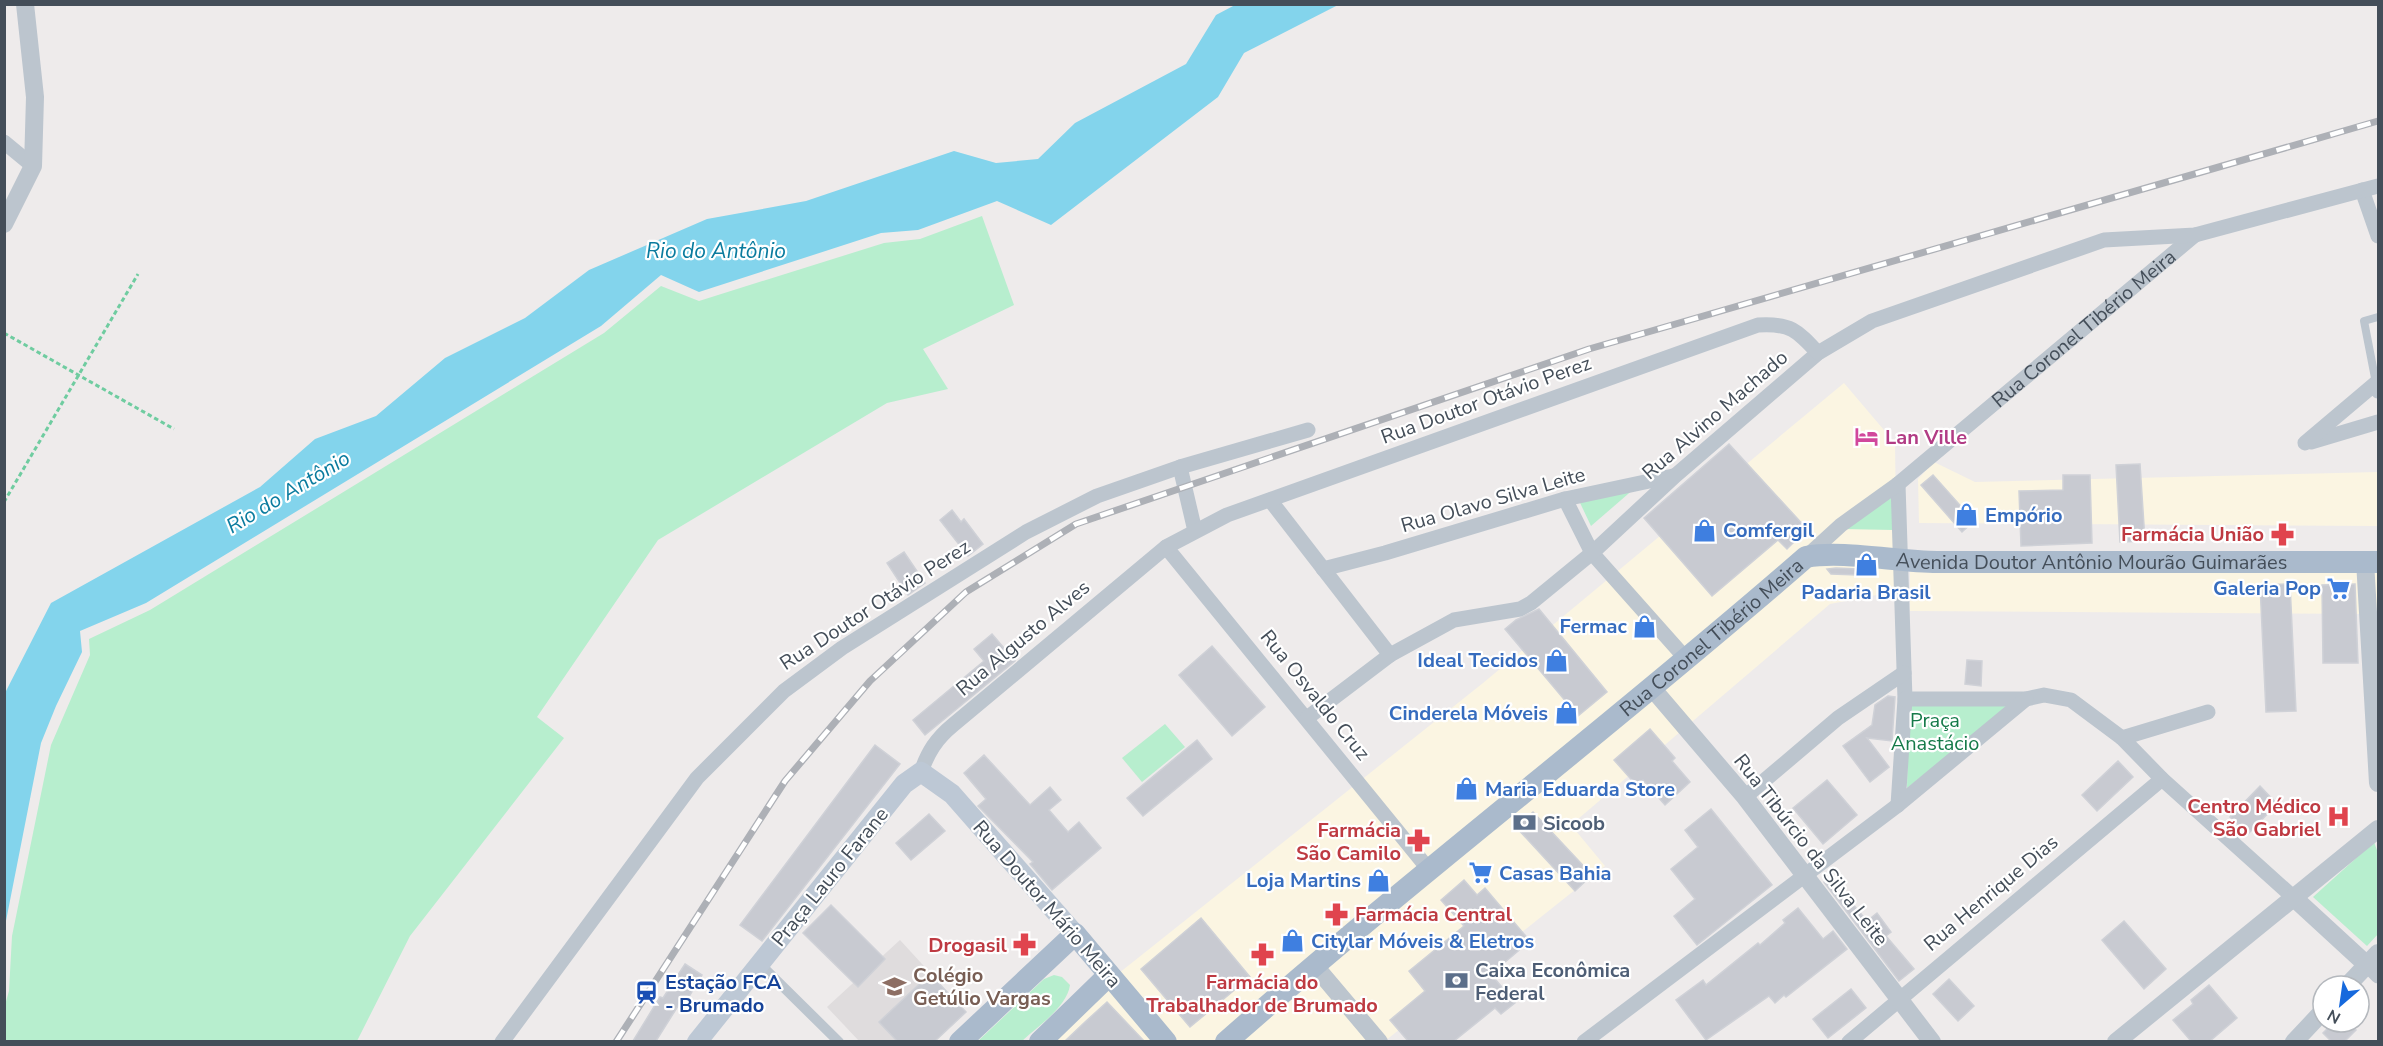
<svg xmlns="http://www.w3.org/2000/svg" width="2383" height="1046" font-family="'Nunito Sans',sans-serif">
	<rect width="100%" height="100%" fill="#eeebeb"/>
	<g fill="#fbf5e2">
		<polygon points="1844,383 1895,443 1897,591 1830,604 1571,825 1605,866 1385,1041 1047,1042 1104,985 1483,683"/>
		<polygon points="1934,462 1975,482 2378,472 2378,526 1919,523 1918,479"/>
		<polygon points="1910,559 2378,559 2378,614 1910,611"/>
	</g>
	<polygon fill="#dfdcdd" points="900,940 966,1012 935,1041 860,1042 827,1007"/>
	<g fill="#b7eece">
		<polygon points="982,216 1014,305 923,349 948,389 887,403 658,540 537,717 564,738 410,936 357,1041 5,1041 5,1005 9,991 12,936 51,745 90,655 89,639 150,610 604,333 661,286 699,301 884,243 920,239"/>
		<polygon points="1650,475 1591,526 1574,490"/>
		<polygon points="1893,486 1893,530 1842,529"/>
		<polygon points="1909,705 2012,706 1907,788"/>
		<polygon points="1165,724 1185,747 1142,782 1122,758"/>
		<polygon points="2374,842 2378,853 2378,934 2367,946 2313,897"/>
		<path d="M1054 975 1062 977 1070 985C1067 1007 1038 1026 1022 1041L977 1042 1044 979Z"/>
	</g>
	<polygon fill="#83d4ec" points="1235,5 1338,5 1244,53 1218,97 1051,225 997,201 918,230 881,233 699,292 661,275 601,326 146,603 80,631 82,652 56,706 41,743 5,926 5,693 51,603 260,487 315,439 376,416 445,358 525,318 589,270 707,219 806,201 954,151 996,163 1038,159 1075,123 1186,64 1216,15"/>
	<g fill="#c8cad1" stroke="#cfd1d7" stroke-width="1.5">
		<polygon points="1729,444 1807,529 1787,549 1778,540 1712,596 1644,518"/>
		<polygon points="2140,464 2145,541 2120,542 2116,465"/>
		<polygon points="1933,475 1974,521 1962,532 1921,485"/>
		<polygon points="2063,475 2090,475 2092,543 2021,546 2019,491 2063,490"/>
		<polygon points="952,510 961,522 964,519 983,544 968,556 940,520"/>
		<polygon points="904,552 925,583 908,595 887,563"/>
		<polygon points="1836,568 1857,569 1857,575 1831,574 1827,569"/>
		<polygon points="2290,584 2296,711 2266,712 2260,585"/>
		<polygon points="2355,584 2358,663 2323,663 2322,585"/>
		<polygon points="1539,609 1607,692 1578,716 1505,629 1516,620"/>
		<polygon points="992,634 1015,661 925,735 913,720 984,661 974,649"/>
		<polygon points="1212,646 1265,707 1232,736 1179,675"/>
		<polygon points="1967,660 1982,661 1981,686 1965,684"/>
		<polygon points="1888,696 1895,697 1892,741 1867,738 1889,767 1870,782 1843,746 1872,725 1875,705"/>
		<polygon points="1650,729 1675,758 1672,761 1690,782 1665,805 1643,780 1637,786 1614,760"/>
		<polygon points="1197,740 1212,759 1143,816 1127,798"/>
		<polygon points="875,745 900,764 762,941 740,925"/>
		<polygon points="984,755 1030,805 1050,787 1061,800 1049,810 1068,832 1079,822 1101,848 1052,890 1030,864 1033,862 978,806 986,799 964,773"/>
		<polygon points="2118,761 2133,777 2097,811 2082,795"/>
		<polygon points="1827,780 1857,815 1823,844 1793,808"/>
		<polygon points="2260,786 2277,804 2248,834 2230,817"/>
		<polygon points="1711,809 1772,885 1697,945 1674,916 1695,899 1671,869 1698,847 1685,830"/>
		<polygon points="1533,812 1592,875 1575,891 1516,827"/>
		<polygon points="929,814 945,831 911,860 896,843"/>
		<polygon points="1830,877 1867,921 1877,913 1891,932 1886,936 1914,969 1899,981 1824,882"/>
		<polygon points="1464,880 1477,895 1485,888 1530,941 1491,974 1515,1003 1501,1014 1495,1008 1454,1041 1408,1041 1390,1020 1425,991 1409,971 1464,926 1441,900"/>
		<polygon points="831,905 885,959 858,987 803,933"/>
		<polygon points="1798,908 1823,939 1833,931 1847,949 1786,997 1784,995 1775,1003 1769,996 1706,1040 1676,1000 1703,980 1706,985 1758,943 1760,945 1785,923 1783,920"/>
		<polygon points="1201,918 1250,977 1190,1027 1141,969"/>
		<polygon points="2124,921 2166,969 2144,989 2102,940"/>
		<polygon points="685,964 702,975 687,1000 683,998 656,1041 633,1041 660,997 663,998"/>
		<polygon points="930,974 966,1012 935,1041 897,1041 879,1022"/>
		<polygon points="1949,979 1974,1006 1958,1021 1933,994"/>
		<polygon points="2209,985 2237,1018 2210,1041 2191,1041 2173,1020 2193,1004 2191,1000"/>
		<polygon points="1851,989 1866,1008 1828,1038 1813,1019"/>
		<polygon points="1107,1002 1144,1041 1065,1041 1085,1022"/>
		<polygon points="2334,1022 2348,1022 2356,1030 2345,1041 2331,1041 2323,1033"/>
	</g>
	<g fill="none" stroke-linecap="round" stroke-linejoin="round">
		<g stroke="#6fcca0" stroke-width="3" stroke-dasharray="4.5 3" stroke-linecap="butt">
			<polyline points="4,333 174,429"/>
			<polyline points="4,502 138,274"/>
		</g>
		<polyline stroke="#bcc5ce" stroke-width="8" points="2376,383 2364,321 2378,317"/>
		<polyline stroke="#bcc5ce" stroke-width="10" points="760,964 839,1042"/>
		<g stroke="#bcc5ce" stroke-width="15">
			<polyline points="4,142 33,166"/>
			<polyline points="2362,190 2378,236"/>
			<polyline points="2311,442 2378,422"/>
			<polyline points="2305,443 2376,383 2378,391"/>
			<polyline points="1180,467 1195,531"/>
			<polyline points="1898,484 1905,699 1898,805"/>
			<polyline points="1565,499 1592,553 1688,661"/>
			<polyline points="1270,500 1390,655"/>
			<polyline points="1166,547 1430,871"/>
			<path id="s1" d="M1806 557 1841 525 1898 484 2195 235"/>
			<polyline points="1323,569 1385,553 1565,499 1673,476"/>
			<polyline points="1905,699 2026,699 2044,695 2071,700 2122,738 2162,779 2293,897"/>
			<polyline points="1307,718 1390,655 1454,620 1520,609 1531,603 1592,553 1676,475 1818,353 1872,321 2104,240 2195,235 2378,186"/>
			<polyline points="2122,738 2208,712"/>
			<path d="M921 772C928 752 936 739 953 725L1166 547 1227 515 1758 325C1790 323 1797 330 1818 353"/>
			<polyline points="1745,797 1838,718 1904,673"/>
			<polyline points="2367,965 2378,976"/>
			<polyline points="502,1042 697,778 784,691 842,648 1026,532 1097,496 1180,467 1308,430"/>
			<polyline points="1584,1042 1898,805 2026,699"/>
			<polyline points="1849,1042 2162,779"/>
		</g>
		<g stroke="#bcc5ce" stroke-width="18">
			<polyline points="4,224 33,166 35,97 25,4"/>
			<polyline points="2365,561 2378,783"/>
			<polyline points="1652,688 1745,797 1932,1042"/>
			<polyline points="2293,897 2367,965"/>
			<polyline points="1314,965 1379,1042"/>
			<polyline points="2347,986 2378,953"/>
			<polyline points="2116,1042 2378,829"/>
			<polyline points="2294,1042 2323,1011"/>
		</g>
		<polyline stroke="#bdc8d5" stroke-width="20" points="697,1042 904,784 921,772 952,794 1075,934"/>
		<g stroke="#aabacc" stroke-width="22">
			<polyline points="960,1042 1075,934 1166,1042"/>
			<polyline points="1040,1042 1109,975"/>
			<path id="s2" d="M1226 1042C1415 875 1616 723 1806 557 1842 550 1898 562 1937 562H2378"/>
		</g>
		<defs>
			<polyline id="rail" points="616,1042 785,781 870,681 966,592 1076,524 1589,349 2378,121"/>
		</defs>
		<use href="#rail" stroke="#adb0b6" stroke-width="7"/>
		<use href="#rail" stroke="#fff" stroke-width="4.5" stroke-dasharray="14" stroke-linecap="butt"/>
	</g>
	<defs>
		<symbol id="hotel-bare" viewBox="-9 -9 18 18"><path d="M-6-4.5h1.5V1H6V5H4.5V3h-9V5H-6ZM-4 0a1.8 1.8 0 1 1 3.6 0ZM.5 0V-2.5h3Q6-2.5 6 0Z" fill="#d1479c" stroke="#fff" stroke-width="2.5" paint-order="stroke"/></symbol>
		<symbol id="shop-bare" viewBox="-9 -9 18 18"><path d="M-5-2.5h2.3a2.7 3.5 0 0 1 5.4 0H5L5.5 6h-11ZM-1.5-2.5h3a1.5 2.3 0 0 0-3 0Z" fill="#3f7fe0" stroke="#fff" stroke-width="2.5" paint-order="stroke"/></symbol>
		<symbol id="pharmacy-bare" viewBox="-9 -9 18 18"><path d="M-2-6h4v4h4v4h-4v4h-4v-4h-4v-4h4Z" fill="#e0444e" stroke="#fff" stroke-width="2.5" paint-order="stroke"/></symbol>
		<symbol id="supermarket-bare" viewBox="-9 -9 18 18"><path d="M-6-5.5h2.5l.6 2H6L4.5 2H-2.5L-4.4-4H-6ZM-1.5 3.2a1.3 1.3 0 1 0 .1 0ZM3 3.2a1.3 1.3 0 1 0 .1 0Z" fill="#3f7fe0" stroke="#fff" stroke-width="2.5" paint-order="stroke"/></symbol>
		<symbol id="hospital-bare" viewBox="-9 -9 18 18"><path d="M-5-5h3v3.5h4V-5h3V5h-3V1.5h-4V5h-3Z" fill="#e0444e" stroke="#fff" stroke-width="2.5" paint-order="stroke"/></symbol>
		<symbol id="bank-bare" viewBox="-9 -9 18 18"><path d="M-6-4H6V4H-6ZM0-2.3a2.3 2.3 0 1 0 0 4.6a2.3 2.3 0 1 0 0-4.6Z" fill="#5c6f8a" stroke="#fff" stroke-width="2.5" paint-order="stroke"/></symbol>
		<symbol id="school-bare" viewBox="-9 -9 18 18"><path d="M0-5L7-2L0 1L-7-2ZM-4 1L0 2.5L4 1V4Q0 6-4 4Z" fill="#8d6e63" stroke="#fff" stroke-width="2.5" paint-order="stroke"/></symbol>
		<symbol id="station-bare" viewBox="-9 -9 18 18"><path d="M-3-6H3Q5-6 5-4V2Q5 4 3 4L4.5 6H3L1.5 4h-3L-3 6H-4.5L-3 4Q-5 4-5 2V-4Q-5-6-3-6ZM-3.5-4v3h7v-3ZM-3.5 1v1.5H-2V1ZM2 1v1.5H3.5V1Z" fill="#1a4fb4" stroke="#fff" stroke-width="2.5" paint-order="stroke"/></symbol>
	</defs>
	<g fill-rule="evenodd">
		<use href="#hotel-bare" x="1850" y="420" width="33" height="33"/>
		<use href="#shop-bare" x="1950" y="498" width="33" height="33"/>
		<use href="#shop-bare" x="1688" y="514" width="33" height="33"/>
		<use href="#pharmacy-bare" x="2266" y="518" width="33" height="33"/>
		<use href="#shop-bare" x="1850" y="548" width="33" height="33"/>
		<use href="#supermarket-bare" x="2322" y="572" width="33" height="33"/>
		<use href="#shop-bare" x="1628" y="610" width="33" height="33"/>
		<use href="#shop-bare" x="1540" y="644" width="33" height="33"/>
		<use href="#shop-bare" x="1550" y="696" width="33" height="33"/>
		<use href="#shop-bare" x="1450" y="772" width="33" height="33"/>
		<use href="#hospital-bare" x="2322" y="800" width="33" height="33"/>
		<use href="#bank-bare" x="1508" y="806" width="33" height="33"/>
		<use href="#pharmacy-bare" x="1402" y="824" width="33" height="33"/>
		<use href="#supermarket-bare" x="1464" y="856" width="33" height="33"/>
		<use href="#shop-bare" x="1362" y="864" width="33" height="33"/>
		<use href="#pharmacy-bare" x="1320" y="898" width="33" height="33"/>
		<use href="#shop-bare" x="1276" y="924" width="33" height="33"/>
		<use href="#pharmacy-bare" x="1008" y="928" width="33" height="33"/>
		<use href="#pharmacy-bare" x="1246" y="938" width="33" height="33"/>
		<use href="#bank-bare" x="1440" y="964" width="33" height="33"/>
		<use href="#school-bare" x="878" y="970" width="33" height="33"/>
		<use href="#station-bare" x="630" y="976" width="33" height="33"/>
	</g>
	<g text-anchor="middle" dominant-baseline="central" stroke-width="4.5" stroke-linejoin="round" paint-order="stroke">
		<g font-size="20" fill="#444e59" stroke="#fff">
			<text stroke="none"><textPath href="#s1" startOffset="360">Rua Coronel Tibério Meira</textPath></text>
			<text transform="translate(1486 400) rotate(-20)">Rua Doutor Otávio Perez</text>
			<text transform="translate(1715 415) rotate(-41)">Rua Alvino Machado</text>
			<text transform="translate(1493 500) rotate(-16)">Rua Olavo Silva Leite</text>
			<text stroke="none"><textPath href="#s2" startOffset="1042">Avenida Doutor Antônio Mourão Guimarães</textPath></text>
			<text transform="translate(875 605) rotate(-33)">Rua Doutor Otávio Perez</text>
			<text transform="translate(1023 638) rotate(-40)">Rua Algusto Alves</text>
			<text stroke="none"><textPath href="#s2" startOffset="632">Rua Coronel Tibério Meira</textPath></text>
			<text transform="translate(1315 695) rotate(51)">Rua Osvaldo Cruz</text>
			<text transform="translate(1811 850) rotate(52)">Rua Tibúrcio da Silva Leite</text>
			<text transform="translate(830 877) rotate(-51)">Praça Lauro Farane</text>
			<text transform="translate(1991 893) rotate(-40)">Rua Henrique Dias</text>
			<text transform="translate(1047 904) rotate(49)">Rua Doutor Mário Meira</text>
		</g>
		<g font-size="20" font-weight="bold" fill="#b23c85" stroke="#fff" text-anchor="start">
			<text x="1885" y="437">Lan Ville</text>
		</g>
		<g font-size="20" font-weight="bold" fill="#366cbe" stroke="#fff" text-anchor="start">
			<text x="1985" y="515">Empório</text>
			<text x="1723" y="530">Comfergil</text>
			<text x="2321" y="588" text-anchor="end">Galeria Pop</text>
			<text x="1866" y="592" text-anchor="middle">Padaria Brasil</text>
			<text x="1627" y="626" text-anchor="end">Fermac</text>
			<text x="1538" y="660" text-anchor="end">Ideal Tecidos</text>
			<text x="1548" y="713" text-anchor="end">Cinderela Móveis</text>
			<text x="1485" y="789">Maria Eduarda Store</text>
			<text x="1499" y="873">Casas Bahia</text>
			<text x="1361" y="880" text-anchor="end">Loja Martins</text>
			<text x="1311" y="941">Citylar Móveis &amp; Eletros</text>
		</g>
		<g font-size="20" font-weight="bold" fill="#be3a42" stroke="#fff" text-anchor="end">
			<text x="2264" y="534">Farmácia União</text>
			<text x="2321" y="806">Centro Médico<tspan x="2321" dy="23">São Gabriel</tspan></text>
			<text x="1401" y="830">Farmácia<tspan x="1401" dy="23">São Camilo</tspan></text>
			<text x="1355" y="914" text-anchor="start">Farmácia Central</text>
			<text x="1007" y="945">Drogasil</text>
			<text x="1262" y="982" text-anchor="middle">Farmácia do<tspan x="1262" dy="23">Trabalhador de Brumado</tspan></text>
		</g>
		<g font-size="20" fill="#157a49" stroke="#fff">
			<text x="1935" y="720">Praça<tspan x="1935" dy="23">Anastácio</tspan></text>
		</g>
		<g font-size="20" font-weight="bold" fill="#4e5e75" stroke="#fff" text-anchor="start">
			<text x="1543" y="823">Sicoob</text>
			<text x="1475" y="970">Caixa Econômica<tspan x="1475" dy="23">Federal</tspan></text>
		</g>
		<g font-size="20" font-weight="bold" fill="#785e54" stroke="#fff" text-anchor="start">
			<text x="913" y="975">Colégio<tspan x="913" dy="23">Getúlio Vargas</tspan></text>
		</g>
		<g font-size="20" font-weight="bold" fill="#164399" stroke="#fff" text-anchor="start">
			<text x="665" y="982">Estação FCA<tspan x="665" dy="23">- Brumado</tspan></text>
		</g>
		<g font-size="21" font-style="italic" fill="#0a7b9e" stroke="#fff">
			<text x="716" y="251">Rio do Antônio</text>
			<text transform="translate(288 492) rotate(-31)">Rio do Antônio</text>
		</g>
	</g>
	<rect width="2383" height="1046" fill="none" stroke="#444e59" stroke-width="12"/>
	<g transform="translate(2341 1004) rotate(209)"><circle r="28" fill="#ffffff" stroke="#b4b8bd" stroke-width="1.5"/>
	<path d="M0-4.5L10 22L0 15L-10 22Z" fill="#1669dd"/>
	<text y="-9" font-size="16" font-weight="bold" text-anchor="middle" fill="#444e59">N</text>
	</g>
</svg>
